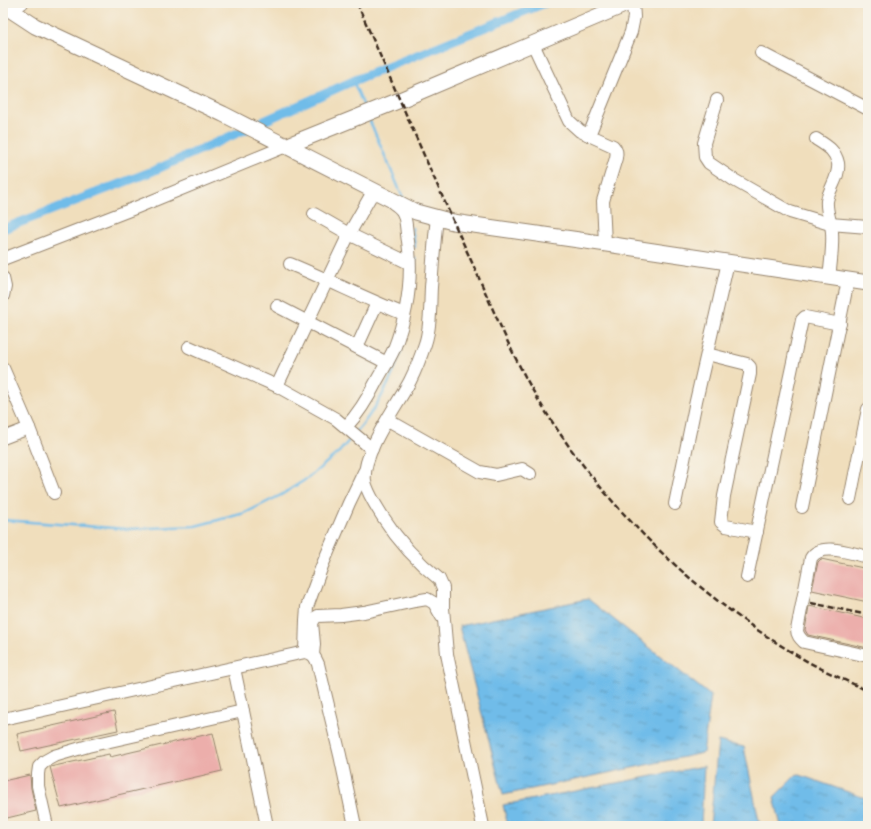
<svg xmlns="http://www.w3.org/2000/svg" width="871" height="829" font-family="Delius,sans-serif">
	<defs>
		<pattern id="water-ripples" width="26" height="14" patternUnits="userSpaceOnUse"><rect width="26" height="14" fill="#70bce9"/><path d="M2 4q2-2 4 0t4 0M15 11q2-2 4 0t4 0" fill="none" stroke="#5d99bc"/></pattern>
	</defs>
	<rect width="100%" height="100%" fill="#f7f3e8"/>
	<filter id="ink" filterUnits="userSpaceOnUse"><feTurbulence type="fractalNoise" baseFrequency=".025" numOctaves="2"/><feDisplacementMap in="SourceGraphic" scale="8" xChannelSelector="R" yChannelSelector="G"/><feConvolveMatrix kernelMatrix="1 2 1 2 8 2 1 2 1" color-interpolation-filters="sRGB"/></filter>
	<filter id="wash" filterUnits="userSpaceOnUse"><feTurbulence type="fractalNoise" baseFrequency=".012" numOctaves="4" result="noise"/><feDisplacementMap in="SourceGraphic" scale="16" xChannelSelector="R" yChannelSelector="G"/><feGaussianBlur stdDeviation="0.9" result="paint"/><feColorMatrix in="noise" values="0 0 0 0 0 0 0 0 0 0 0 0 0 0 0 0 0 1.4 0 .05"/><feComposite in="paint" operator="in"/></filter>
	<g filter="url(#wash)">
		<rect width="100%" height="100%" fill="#f0debc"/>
		<g fill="url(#water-ripples)" stroke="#567384">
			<polygon points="588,599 711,696 703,753 503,795 459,626"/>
			<polygon points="718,741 744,747 760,826 710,826"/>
			<polygon points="704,766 701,826 508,826 503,805"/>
			<polygon points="797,774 865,798 868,799 868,826 781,826 774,797"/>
		</g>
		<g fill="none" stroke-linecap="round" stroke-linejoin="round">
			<g stroke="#70bce9" stroke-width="2.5">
				<polyline points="353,81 365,109"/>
				<polyline points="369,119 404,200"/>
				<polyline points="412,228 415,247"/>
				<polyline points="415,277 415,258"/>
				<path d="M357 431C380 404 397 372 404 337"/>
				<polyline points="3,520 128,529 195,526 245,513 281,495 308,478 339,452 352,437"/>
			</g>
			<polyline stroke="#70bce9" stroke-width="9" points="3,229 153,171 353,81 545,3"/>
		</g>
		<g id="blocks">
			<g fill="#ecaeab">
				<polygon points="821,559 868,569 868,602 812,590 818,562"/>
				<polygon points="809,606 868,619 868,648 808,635 805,630"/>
				<polygon points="114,712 118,730 21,751 17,734"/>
				<polygon points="213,733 222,771 61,808 50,767 109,754 110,757"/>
				<polygon points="30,775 31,788 36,811 3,819 3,781"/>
			</g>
		</g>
	</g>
	<g filter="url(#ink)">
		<use href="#blocks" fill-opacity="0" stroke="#96846d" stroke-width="1"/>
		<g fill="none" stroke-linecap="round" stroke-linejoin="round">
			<defs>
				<g id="minor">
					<polyline points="10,10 22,3"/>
					<path d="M533 44 569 121 580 131 613 146C617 150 617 153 616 158L603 201 605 244"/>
					<polyline points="761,53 868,109"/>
					<polyline points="717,100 704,143 705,157 709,163 734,180 790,212 830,224 868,227"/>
					<polyline points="589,135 631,32 634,17 633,3"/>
					<path d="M816 139C827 146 835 150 838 163 840 177 829 188 827 201 826 212 831 221 832 232 833 247 831 262 829 278"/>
					<polyline points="314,214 349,234 409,263"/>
					<path d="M437 218C434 241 433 264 431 287 430 306 431 326 425 344 421 356 416 369 410 381 397 406 361 453 365 482 368 494 376 506 383 517 399 542 415 560 439 579L443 588V608L447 654 483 826"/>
					<polyline points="3,259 135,208 286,146"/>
					<path d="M290 264C329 280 366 299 404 314"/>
					<polyline points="3,278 5,287 3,296"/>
					<polyline points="277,306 387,363"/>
					<polyline points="189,347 277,386 336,419 372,449"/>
					<polyline points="357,347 377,303"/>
					<polyline points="707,354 747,364 750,367 750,374 724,496 721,522 726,526 757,532"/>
					<polyline points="3,368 29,428 54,493"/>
					<polyline points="277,386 349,234 374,190"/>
					<polyline points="388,420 480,472 496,475 522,469 530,474"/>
					<path d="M346 427C358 414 368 398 376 382 382 371 389 360 394 349 407 315 413 277 408 241 406 232 407 218 402 211 400 208 396 205 393 203"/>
					<polyline points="3,438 29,428"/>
					<polyline points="850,499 868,409"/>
					<polyline points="675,504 696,401 728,262"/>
					<polyline points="802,507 848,280"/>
					<path d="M868 557C853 554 821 541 811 558L797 630C797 635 800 638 804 642L868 656"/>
					<polyline points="747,577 802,320 805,317 840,324"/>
					<polyline points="305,652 306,620 307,607 322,566 349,503 364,472"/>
					<polyline points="313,655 314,644 312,623 315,618 318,616 341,615 364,612 415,601 427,599 434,603 442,617"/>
					<polyline points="234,668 267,826"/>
					<path d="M3 719 305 652C313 653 315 657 318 664L340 755 355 826"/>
					<polyline points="47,826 38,786 38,774 39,767 45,761 54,756 88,746 243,711"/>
				</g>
				<g id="major">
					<polyline points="3,5 35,26 223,114 416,212 453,222 600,243 868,283"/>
					<polyline points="286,146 400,100 629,3"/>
				</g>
			</defs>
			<use href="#minor" stroke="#96846d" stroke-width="14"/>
			<use href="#major" stroke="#96846d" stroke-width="17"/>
			<use href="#minor" stroke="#fff" stroke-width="12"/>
			<use href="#major" stroke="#fff" stroke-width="15"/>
			<g stroke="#3b2a1e" stroke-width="2.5" stroke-dasharray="6 3" stroke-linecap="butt">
				<path d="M357 3C396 91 434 179 474 267 497 318 518 370 549 417 611 513 696 594 793 653 817 668 843 679 868 691"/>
				<polyline points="811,603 868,615"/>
			</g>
		</g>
	</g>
	<rect width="871" height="829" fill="none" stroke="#f7f3e8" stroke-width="16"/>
</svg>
